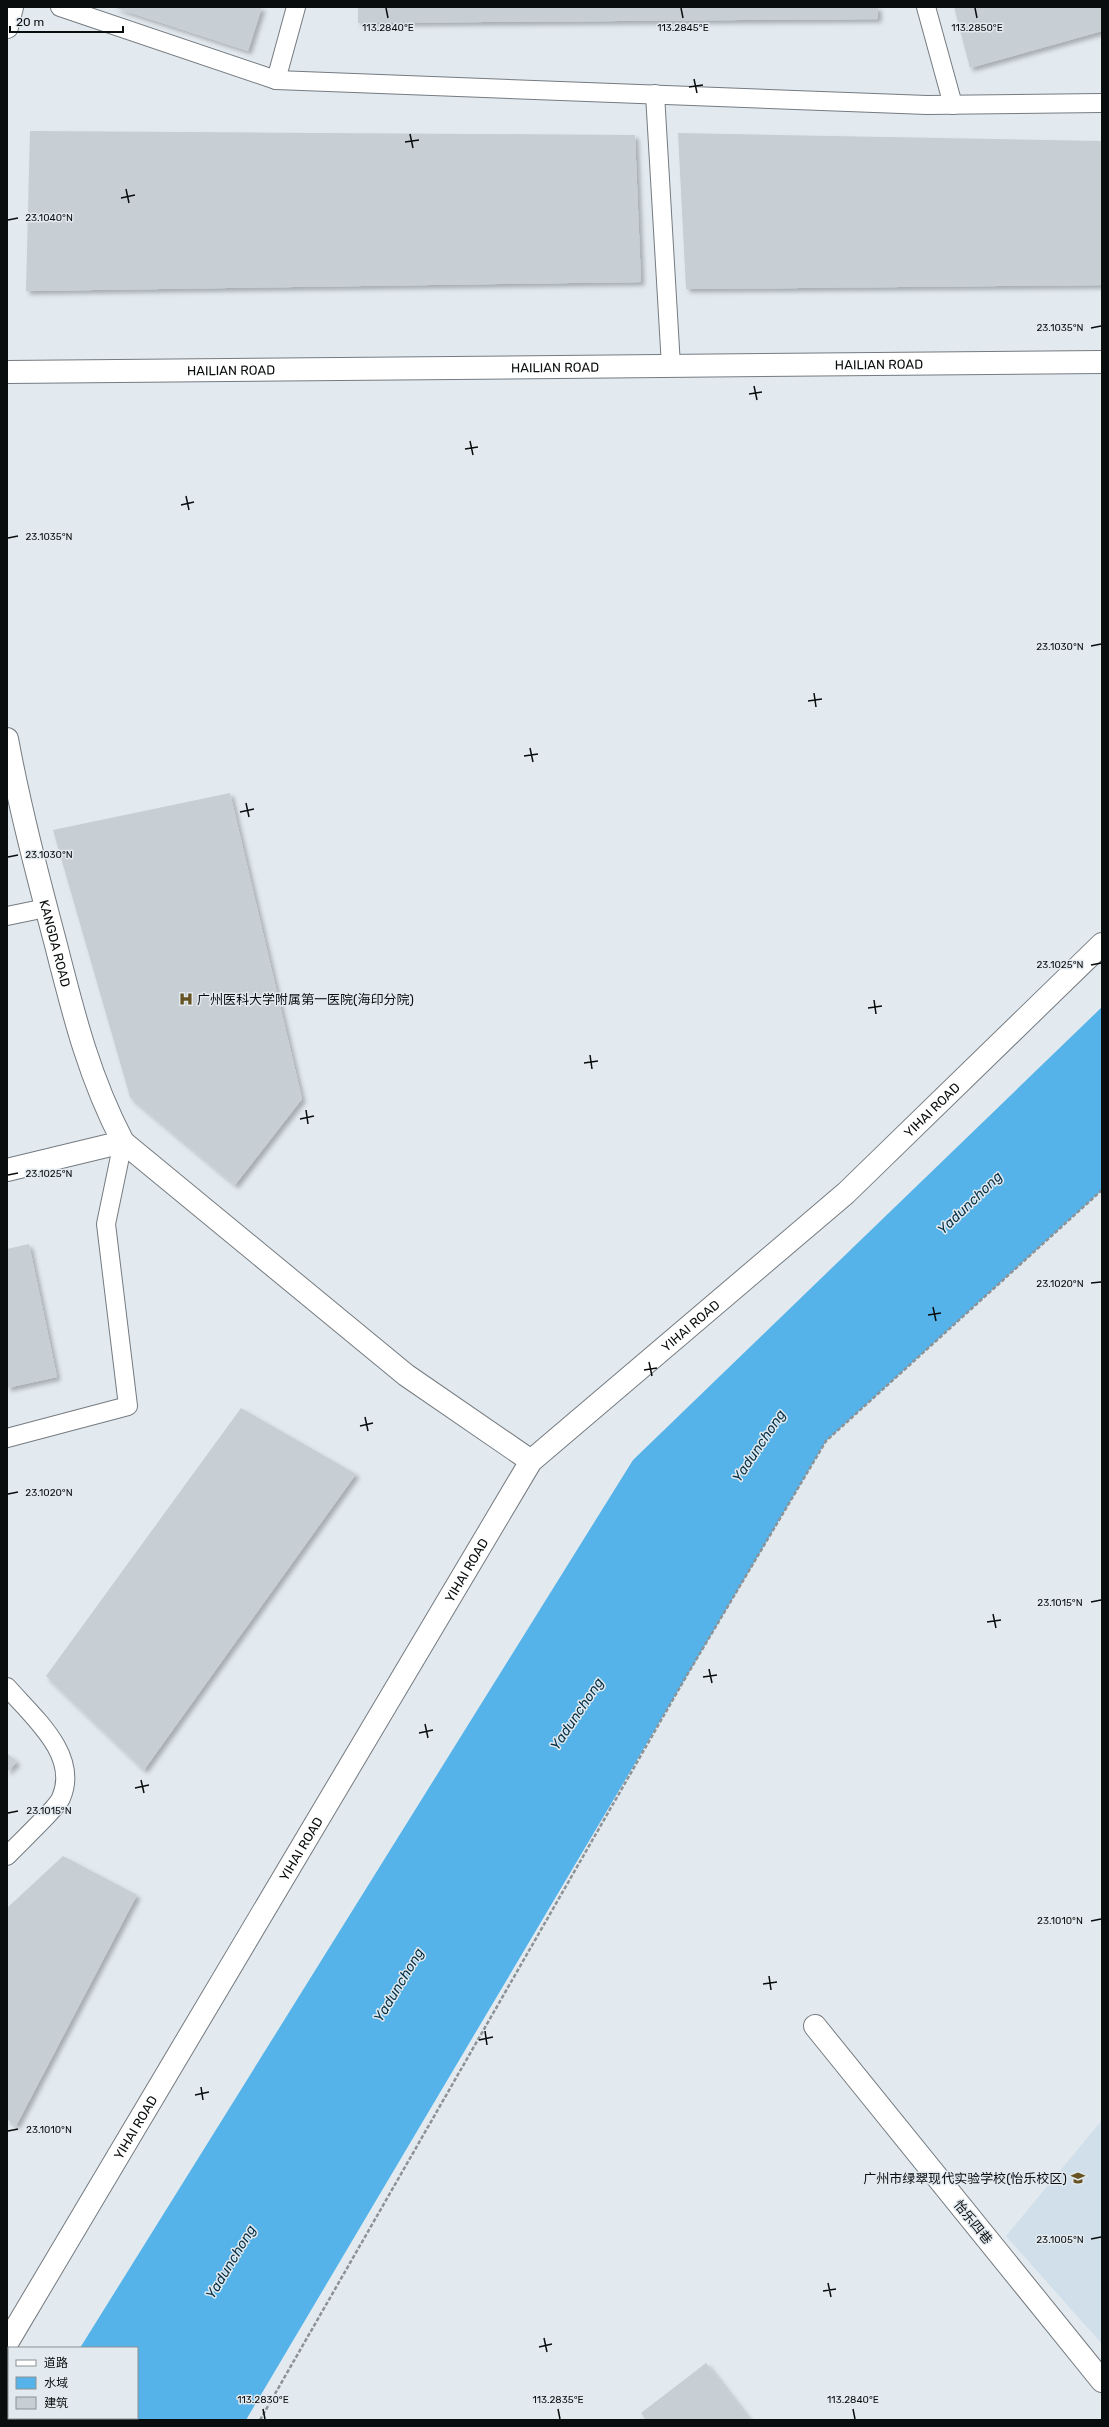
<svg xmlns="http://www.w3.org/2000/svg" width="1109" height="2427" font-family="Rubik,'Noto Sans SC',sans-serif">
	<defs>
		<filter id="shadow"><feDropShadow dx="3.5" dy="3.5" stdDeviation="2" flood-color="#0004"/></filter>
	</defs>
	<rect width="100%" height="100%" fill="#e2eaef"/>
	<polygon fill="#d0dfe9" points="1102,2120 1102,2344 1006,2236"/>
	<polygon fill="#56b3e9" points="1102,1007 1102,1190 826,1441 246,2420 35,2420 36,2418 137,2418 137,2348 80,2348 633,1460"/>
	<g fill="#c7cfd4" filter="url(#shadow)">
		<polygon points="113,7 262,7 248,51"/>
		<polygon points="358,7 878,7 878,19 358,23"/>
		<polygon points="954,7 1102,7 1102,31 970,68"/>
		<polygon points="30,131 635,135 641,282 26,291"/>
		<polygon points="678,133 1102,141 1102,285 686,289"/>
		<polygon points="230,793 302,1099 235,1185 130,1097 53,830"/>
		<polygon points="29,1244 57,1377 7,1388 7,1249"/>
		<polygon points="241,1408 356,1474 144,1770 46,1676"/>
		<polygon points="7,1753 17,1762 7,1772"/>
		<polygon points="63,1856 137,1895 16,2126 7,2119 7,1908"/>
		<polygon points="706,2363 750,2420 646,2420 641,2413"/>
	</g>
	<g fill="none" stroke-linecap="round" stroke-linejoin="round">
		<defs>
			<g id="service">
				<polyline points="60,7 276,80 927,105 1102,103"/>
				<polyline points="926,7 953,105"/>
				<polyline points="276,80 296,7"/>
				<polyline points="655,94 671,366"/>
				<polyline points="7,916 46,908"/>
				<polyline points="7,1438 128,1406 106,1224 123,1142"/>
				<path d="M7 1687C32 1716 80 1755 61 1798 57 1808 17 1845 7 1856"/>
			</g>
			<g id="minor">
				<polyline points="123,1142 406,1375 531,1461"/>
				<polyline points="815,2026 1102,2381"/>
				<path id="s1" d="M7 2343 531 1461 846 1193 1102 944"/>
			</g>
			<g id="tertiary">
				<polyline points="7,27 12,7"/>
				<path id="s2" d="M7 372 1102 362"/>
				<path id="s3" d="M7 739C20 809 38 877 56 945 74 1016 89 1077 123 1142L7 1170"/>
			</g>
		</defs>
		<use href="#service" stroke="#757b80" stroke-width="20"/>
		<use href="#minor" stroke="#757b80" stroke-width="24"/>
		<use href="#tertiary" stroke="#757b80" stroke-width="24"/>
		<polyline stroke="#8c9295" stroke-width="2.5" stroke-dasharray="4 2" stroke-linecap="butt" points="260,2420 687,1675 826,1441 1102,1190"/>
		<use href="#service" stroke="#fff" stroke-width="18"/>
		<use href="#minor" stroke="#fff" stroke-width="22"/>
		<use href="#tertiary" stroke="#fff" stroke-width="22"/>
	</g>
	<path fill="none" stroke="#0a0d0e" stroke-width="1.5" d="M386 8 388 18M681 8 683 18M975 8 977 18M694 79 697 93M689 87 703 85M410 134 413 148M405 142 419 140M126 189 129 203M121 198 135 195M8 220 18 218M1091 328 1101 326M754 386 757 400M749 394 762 392M470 441 473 455M465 449 478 447M186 496 189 510M181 505 194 502M8 538 18 536M1091 646 1101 644M814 693 816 707M808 701 822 699M530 748 533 762M524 756 538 754M246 803 249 817M240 812 254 809M8 857 18 855M1091 965 1101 963M874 1000 876 1014M868 1008 882 1006M590 1055 592 1069M584 1063 598 1061M306 1110 308 1124M300 1119 314 1116M8 1175 18 1173M1091 1283 1101 1282M933 1307 936 1321M928 1315 941 1313M649 1362 652 1376M644 1370 657 1368M365 1417 368 1431M360 1426 373 1423M8 1494 18 1492M1091 1602 1101 1600M993 1614 996 1628M987 1622 1001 1620M709 1669 712 1683M703 1677 717 1675M425 1724 428 1738M419 1733 433 1730M141 1780 144 1793M135 1788 149 1785M8 1813 18 1811M1091 1921 1101 1919M769 1976 771 1990M763 1984 777 1982M485 2031 487 2045M479 2040 493 2037M201 2087 203 2100M195 2095 209 2092M8 2131 18 2129M1091 2239 1101 2237M828 2283 831 2297M823 2291 836 2289M544 2338 547 2352M539 2347 552 2344M263 2409 265 2419M558 2409 560 2419M853 2409 855 2419"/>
	<defs>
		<symbol id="hospital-bare" viewBox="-9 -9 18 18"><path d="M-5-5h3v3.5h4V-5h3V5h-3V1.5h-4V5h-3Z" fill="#675322" stroke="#e2eaef" stroke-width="2.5" paint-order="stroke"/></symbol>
		<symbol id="school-bare" viewBox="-9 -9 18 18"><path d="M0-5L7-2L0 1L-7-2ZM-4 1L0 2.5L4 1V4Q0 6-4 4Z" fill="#675322" stroke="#e2eaef" stroke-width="2.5" paint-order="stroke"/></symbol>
	</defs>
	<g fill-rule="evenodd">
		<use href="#hospital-bare" x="176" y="989" width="20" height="20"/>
		<use href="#school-bare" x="1068" y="2168" width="20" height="20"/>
	</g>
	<g text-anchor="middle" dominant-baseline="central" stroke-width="3" stroke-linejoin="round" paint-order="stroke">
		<g font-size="13" fill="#0a0d0e" stroke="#e2eaef">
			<text stroke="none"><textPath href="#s2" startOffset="872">HAILIAN ROAD</textPath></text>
			<text stroke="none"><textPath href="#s2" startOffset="548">HAILIAN ROAD</textPath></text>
			<text stroke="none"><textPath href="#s2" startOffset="224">HAILIAN ROAD</textPath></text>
			<text stroke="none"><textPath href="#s3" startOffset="210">KANGDA ROAD</textPath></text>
			<text stroke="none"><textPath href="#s1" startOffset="1559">YIHAI ROAD</textPath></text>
			<text stroke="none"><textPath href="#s1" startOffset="1235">YIHAI ROAD</textPath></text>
			<text stroke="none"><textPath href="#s1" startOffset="899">YIHAI ROAD</textPath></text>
			<text stroke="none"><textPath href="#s1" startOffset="575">YIHAI ROAD</textPath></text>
			<text stroke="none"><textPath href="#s1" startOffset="251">YIHAI ROAD</textPath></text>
			<text transform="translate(973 2222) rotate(51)">怡乐四巷</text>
		</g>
		<g font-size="13" fill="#0a0d0e" stroke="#e2eaef" text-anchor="start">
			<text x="197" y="999">广州医科大学附属第一医院(海印分院)</text>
			<text x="1067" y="2178" text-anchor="end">广州市绿翠现代实验学校(怡乐校区)</text>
		</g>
		<g font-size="14" font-style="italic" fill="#073147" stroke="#e2eaef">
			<text transform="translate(970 1203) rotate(-44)">Yadunchong</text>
			<text transform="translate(759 1446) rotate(-56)">Yadunchong</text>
			<text transform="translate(577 1714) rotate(-56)">Yadunchong</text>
			<text transform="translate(399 1985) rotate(-59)">Yadunchong</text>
			<text transform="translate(231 2262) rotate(-59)">Yadunchong</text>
		</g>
	</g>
	<g font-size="10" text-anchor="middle" fill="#0a0d0e" stroke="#e2eaef" stroke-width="3" stroke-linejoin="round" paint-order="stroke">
		<text x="388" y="31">113.2840°E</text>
		<text x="977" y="31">113.2850°E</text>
		<text x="683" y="31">113.2845°E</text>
		<text x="49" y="221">23.1040°N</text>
		<text x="1060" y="331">23.1035°N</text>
		<text x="49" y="540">23.1035°N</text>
		<text x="1060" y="650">23.1030°N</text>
		<text x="49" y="858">23.1030°N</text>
		<text x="1060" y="968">23.1025°N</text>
		<text x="49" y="1177">23.1025°N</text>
		<text x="1060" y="1287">23.1020°N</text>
		<text x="49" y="1496">23.1020°N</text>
		<text x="1060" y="1606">23.1015°N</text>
		<text x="49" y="1814">23.1015°N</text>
		<text x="1060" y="1924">23.1010°N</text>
		<text x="49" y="2133">23.1010°N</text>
		<text x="1060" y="2243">23.1005°N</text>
		<text x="263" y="2403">113.2830°E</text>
		<text x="558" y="2403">113.2835°E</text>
		<text x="853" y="2403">113.2840°E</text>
	</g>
	<rect width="1109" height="2427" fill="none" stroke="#0a0d0e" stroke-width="16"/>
	<rect x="8" y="2347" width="130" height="72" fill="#e2eaef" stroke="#8c9295"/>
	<rect x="16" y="2360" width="20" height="6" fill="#ffffff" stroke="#8c9295"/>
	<text x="44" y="2367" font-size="12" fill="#0a0d0e">道路</text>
	<rect x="16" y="2377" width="20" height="12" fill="#56b3e9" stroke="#8c9295"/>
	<text x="44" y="2387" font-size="12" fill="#0a0d0e">水域</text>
	<rect x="16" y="2397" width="20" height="12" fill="#c7cfd4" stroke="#8c9295"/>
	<text x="44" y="2407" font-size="12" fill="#0a0d0e">建筑</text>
	<path d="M10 26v6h113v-6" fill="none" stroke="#0a0d0e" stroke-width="2"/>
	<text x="16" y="26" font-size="12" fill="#0a0d0e" stroke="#e2eaef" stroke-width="3" paint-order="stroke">20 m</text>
</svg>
